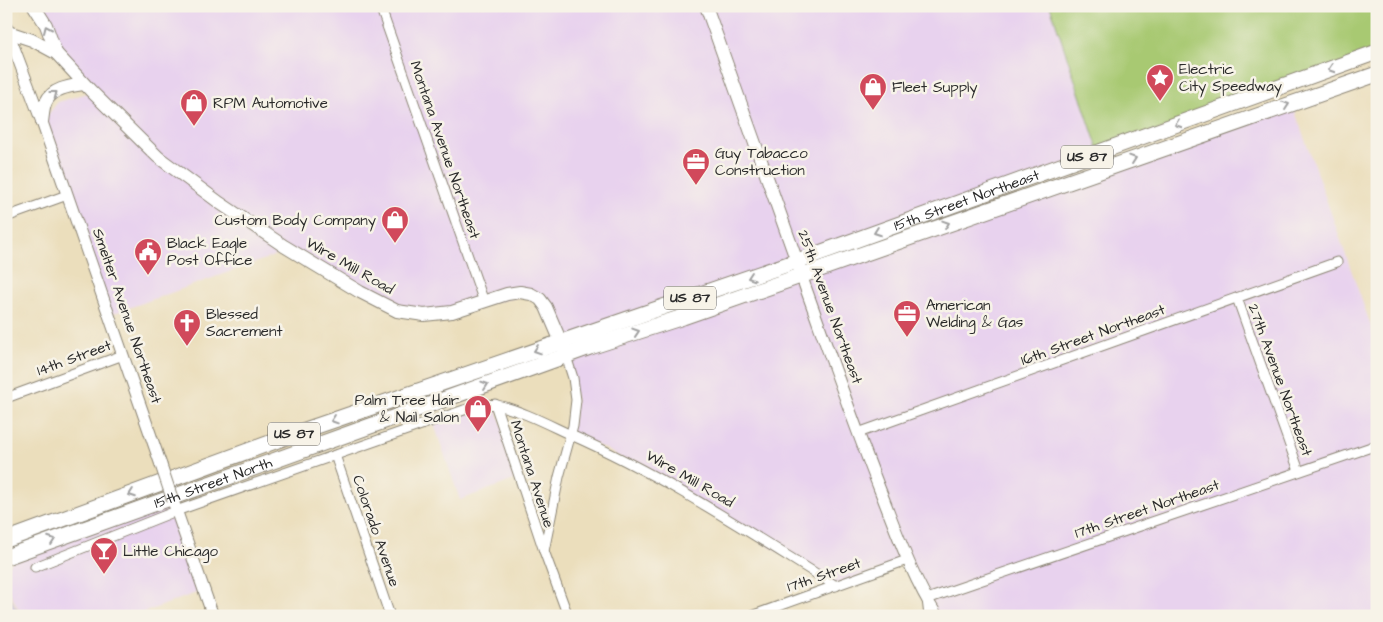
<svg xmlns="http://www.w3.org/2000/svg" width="1383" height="622" font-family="'Architects Daughter',sans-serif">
	<defs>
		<pattern id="industrial-furrows" width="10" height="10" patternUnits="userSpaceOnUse" patternTransform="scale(1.25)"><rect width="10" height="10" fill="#c9bfd7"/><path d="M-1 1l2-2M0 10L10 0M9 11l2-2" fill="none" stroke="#ada4b9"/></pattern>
	</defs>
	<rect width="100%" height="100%" fill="#f7f3e8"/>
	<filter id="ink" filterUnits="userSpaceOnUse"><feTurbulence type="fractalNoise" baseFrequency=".02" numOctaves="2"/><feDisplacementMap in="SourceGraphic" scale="10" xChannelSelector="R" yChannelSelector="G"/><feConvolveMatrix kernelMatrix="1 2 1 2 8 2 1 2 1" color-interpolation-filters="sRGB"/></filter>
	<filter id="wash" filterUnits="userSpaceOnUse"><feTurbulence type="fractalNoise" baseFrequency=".0096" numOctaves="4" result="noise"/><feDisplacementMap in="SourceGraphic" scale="20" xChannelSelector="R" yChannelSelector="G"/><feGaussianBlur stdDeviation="1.12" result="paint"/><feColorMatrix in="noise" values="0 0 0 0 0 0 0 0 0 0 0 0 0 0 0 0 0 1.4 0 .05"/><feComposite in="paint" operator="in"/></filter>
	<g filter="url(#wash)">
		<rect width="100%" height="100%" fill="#ebdebc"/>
		<g fill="#e8d2ee">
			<polygon points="34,6 1050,6 1099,152 561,342 531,294 452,312 397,311 290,250 109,315 42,122 58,102 91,92 56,53"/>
			<polygon points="1292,103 1377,343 1377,616 937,616 907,560 836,586 606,449 571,434 576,400 566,356"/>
			<polygon points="495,404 519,478 460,500 433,421"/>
			<polygon points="173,501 204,590 134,616 22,616 6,585 6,568 15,559"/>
		</g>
		<polygon fill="url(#industrial-furrows)" points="6,589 21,616 6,616"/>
		<polygon fill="#a8c972" stroke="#6a7a4e" points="1050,6 1377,6 1377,52 1099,152"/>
	</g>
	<g filter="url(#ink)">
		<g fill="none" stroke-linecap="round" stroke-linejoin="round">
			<defs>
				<g id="minor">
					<polyline points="380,6 484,302"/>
					<polyline points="6,217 67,195"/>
					<polyline points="1237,298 1299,471"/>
					<polyline points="6,398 123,355"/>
					<polyline points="495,404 544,551 568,616"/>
					<polyline points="858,433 1337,262"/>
					<polyline points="335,455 390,616"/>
					<polyline points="544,551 559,477 573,426 576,400 573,378 566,356"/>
					<path d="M35 567 176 511 464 410C474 407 486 403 497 405 523 411 547 424 571 435 664 476 750 533 836 586"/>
					<polyline points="751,616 907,560"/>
					<polyline points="929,616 927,599 1377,445"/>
				</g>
				<g id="tertiary">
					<polyline points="8,32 42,122 161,465"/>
					<path d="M801 275C827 347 852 419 880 490 897 533 912 577 937 616"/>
					<polyline points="173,501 213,616"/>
				</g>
				<g id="secondary">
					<polyline points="34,6 46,25 56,53"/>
					<polyline points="706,6 800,270"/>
					<polyline points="6,28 8,32 32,40 56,53 91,91 158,157 220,203 284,246 360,292 397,311 424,315 452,312 507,294 520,292 531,294 540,299 546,307 564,349"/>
					<path d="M42 122C43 116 43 108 46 102 52 88 71 86 84 84"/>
				</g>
				<g id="primary">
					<path id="s1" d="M6 540 305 430 797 261 1377 52"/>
					<path id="s2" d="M6 557 590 347 683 317 1377 74"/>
				</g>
			</defs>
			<use href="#minor" stroke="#8b8474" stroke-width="11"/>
			<use href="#tertiary" stroke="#8b8474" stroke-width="13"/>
			<use href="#secondary" stroke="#8b8474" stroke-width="14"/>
			<use href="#primary" stroke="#8b8474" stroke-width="17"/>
			<use href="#minor" stroke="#fff" stroke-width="9"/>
			<use href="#tertiary" stroke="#fff" stroke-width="11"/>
			<use href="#secondary" stroke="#fff" stroke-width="12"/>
			<use href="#primary" stroke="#fff" stroke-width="15"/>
			<defs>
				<polyline id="tertiary-bridge" points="161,465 173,501"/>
			</defs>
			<use href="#tertiary-bridge" stroke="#8b8474" stroke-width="13" stroke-linecap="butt"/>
			<use href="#tertiary-bridge" stroke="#fff" stroke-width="11"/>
		</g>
		<defs><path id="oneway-chevron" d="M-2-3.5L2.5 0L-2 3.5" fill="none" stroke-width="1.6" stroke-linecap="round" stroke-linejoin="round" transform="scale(1.25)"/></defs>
		<g stroke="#a0a0a0">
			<use href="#oneway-chevron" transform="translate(47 29) rotate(-114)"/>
			<use href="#oneway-chevron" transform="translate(1331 69) rotate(160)"/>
			<use href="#oneway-chevron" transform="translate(54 94) rotate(-37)"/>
			<use href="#oneway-chevron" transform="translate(1286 105) rotate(-19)"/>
			<use href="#oneway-chevron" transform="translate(1178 124) rotate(160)"/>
			<use href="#oneway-chevron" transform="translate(1133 159) rotate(-19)"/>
			<use href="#oneway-chevron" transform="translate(946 224) rotate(-19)"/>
			<use href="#oneway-chevron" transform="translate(877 232) rotate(160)"/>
			<use href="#oneway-chevron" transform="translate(751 277) rotate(161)"/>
			<use href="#oneway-chevron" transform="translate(636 332) rotate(-18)"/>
			<use href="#oneway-chevron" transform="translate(537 350) rotate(161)"/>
			<use href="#oneway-chevron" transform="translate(485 385) rotate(-19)"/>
			<use href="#oneway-chevron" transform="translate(334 420) rotate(161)"/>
			<use href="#oneway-chevron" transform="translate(132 494) rotate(160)"/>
			<use href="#oneway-chevron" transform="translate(52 540) rotate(-20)"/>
		</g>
	</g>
	<defs>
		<symbol id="sight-pin" viewBox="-11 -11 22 30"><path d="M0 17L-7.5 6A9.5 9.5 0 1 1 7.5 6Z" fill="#d1495b" stroke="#f7f3e8"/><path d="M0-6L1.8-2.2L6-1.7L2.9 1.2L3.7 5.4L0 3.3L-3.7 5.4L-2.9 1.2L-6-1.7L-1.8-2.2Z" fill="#fff"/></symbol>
		<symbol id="shop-pin" viewBox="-11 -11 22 30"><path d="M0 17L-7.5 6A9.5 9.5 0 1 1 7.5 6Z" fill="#d1495b" stroke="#f7f3e8"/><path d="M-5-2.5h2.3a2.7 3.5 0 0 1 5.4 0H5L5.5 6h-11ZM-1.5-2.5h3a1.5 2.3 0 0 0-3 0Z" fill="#fff"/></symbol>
		<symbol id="office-pin" viewBox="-11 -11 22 30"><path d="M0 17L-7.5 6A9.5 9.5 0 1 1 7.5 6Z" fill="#d1495b" stroke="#f7f3e8"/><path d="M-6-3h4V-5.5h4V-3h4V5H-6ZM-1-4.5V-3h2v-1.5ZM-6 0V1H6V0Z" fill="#fff"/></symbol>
		<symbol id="civic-pin" viewBox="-11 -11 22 30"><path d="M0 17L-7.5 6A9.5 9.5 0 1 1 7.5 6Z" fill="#d1495b" stroke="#f7f3e8"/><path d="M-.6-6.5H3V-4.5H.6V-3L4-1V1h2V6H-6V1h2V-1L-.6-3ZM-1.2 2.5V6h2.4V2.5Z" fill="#fff"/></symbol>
		<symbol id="church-pin" viewBox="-11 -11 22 30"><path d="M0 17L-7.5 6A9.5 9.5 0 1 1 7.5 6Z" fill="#d1495b" stroke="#f7f3e8"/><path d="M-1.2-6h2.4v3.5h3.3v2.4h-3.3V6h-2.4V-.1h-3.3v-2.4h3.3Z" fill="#fff"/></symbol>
		<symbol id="bar-pin" viewBox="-11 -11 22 30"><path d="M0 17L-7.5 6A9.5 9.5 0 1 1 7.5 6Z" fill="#d1495b" stroke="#f7f3e8"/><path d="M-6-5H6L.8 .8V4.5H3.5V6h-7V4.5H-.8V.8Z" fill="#fff"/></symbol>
	</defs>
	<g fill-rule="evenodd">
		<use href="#sight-pin" x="1144" y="62" width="32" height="43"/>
		<use href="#shop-pin" x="857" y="71" width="32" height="43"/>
		<use href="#shop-pin" x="178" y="87" width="32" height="43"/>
		<use href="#office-pin" x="680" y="146" width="32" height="43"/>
		<use href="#shop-pin" x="379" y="204" width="32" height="43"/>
		<use href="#civic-pin" x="132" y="236" width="32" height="43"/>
		<use href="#office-pin" x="891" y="298" width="32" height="43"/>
		<use href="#church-pin" x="171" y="307" width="32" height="43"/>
		<use href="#shop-pin" x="462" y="393" width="32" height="43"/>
		<use href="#bar-pin" x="88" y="535" width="32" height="43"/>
	</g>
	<g text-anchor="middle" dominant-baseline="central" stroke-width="5" stroke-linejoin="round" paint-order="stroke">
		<g fill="#f7f3e8" stroke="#686764" stroke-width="1">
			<rect x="1061" y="145.5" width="52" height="23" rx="4"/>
			<rect x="664" y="286.5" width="52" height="23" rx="4"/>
			<rect x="268" y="422.5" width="52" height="23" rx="4"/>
		</g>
		<g font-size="14" font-weight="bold" fill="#2b2b2b">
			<text x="1087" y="157">US 87</text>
			<text x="690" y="298">US 87</text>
			<text x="294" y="434">US 87</text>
		</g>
		<g font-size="15" fill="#2b2b2b" stroke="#f7f3e8" text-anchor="start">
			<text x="1179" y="69">Electric<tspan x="1179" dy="17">City Speedway</tspan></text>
			<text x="892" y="87">Fleet Supply</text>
			<text x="213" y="103">RPM Automotive</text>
			<text x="715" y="153">Guy Tabacco<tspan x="715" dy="17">Construction</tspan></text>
			<text x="376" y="220" text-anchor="end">Custom Body Company</text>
			<text x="167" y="243">Black Eagle<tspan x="167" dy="17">Post Office</tspan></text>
			<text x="926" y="305">American<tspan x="926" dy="17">Welding &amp; Gas</tspan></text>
			<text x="206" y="314">Blessed<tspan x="206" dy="17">Sacrement</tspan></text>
			<text x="459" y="400" text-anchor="end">Palm Tree Hair<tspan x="459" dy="17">&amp; Nail Salon</tspan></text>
			<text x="123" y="551">Little Chicago</text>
		</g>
		<g font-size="15" fill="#2b2b2b" stroke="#f7f3e8">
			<text transform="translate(445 150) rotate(71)">Montana Avenue Northeast</text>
			<text stroke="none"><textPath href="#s1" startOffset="1019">15th Street Northeast</textPath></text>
			<text transform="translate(350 266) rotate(30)">Wire Mill Road</text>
			<text transform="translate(830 307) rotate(70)">25th Avenue Northeast</text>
			<text transform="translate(127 316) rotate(71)">Smelter Avenue Northeast</text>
			<text transform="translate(1093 335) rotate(-20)">16th Street Northeast</text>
			<text transform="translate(74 358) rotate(-20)">14th Street</text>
			<text transform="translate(1280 380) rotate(70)">27th Avenue Northeast</text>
			<text transform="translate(532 474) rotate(72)">Montana Avenue</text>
			<text transform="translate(690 479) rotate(30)">Wire Mill Road</text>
			<text stroke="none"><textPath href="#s2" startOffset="220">15th Street North</textPath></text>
			<text transform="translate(1147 509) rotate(-19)">17th Street Northeast</text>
			<text transform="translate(376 531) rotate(71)">Colorado Avenue</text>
			<text transform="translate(824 575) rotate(-19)">17th Street</text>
		</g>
	</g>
	<rect width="1383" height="622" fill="none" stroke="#f7f3e8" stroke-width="25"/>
</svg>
